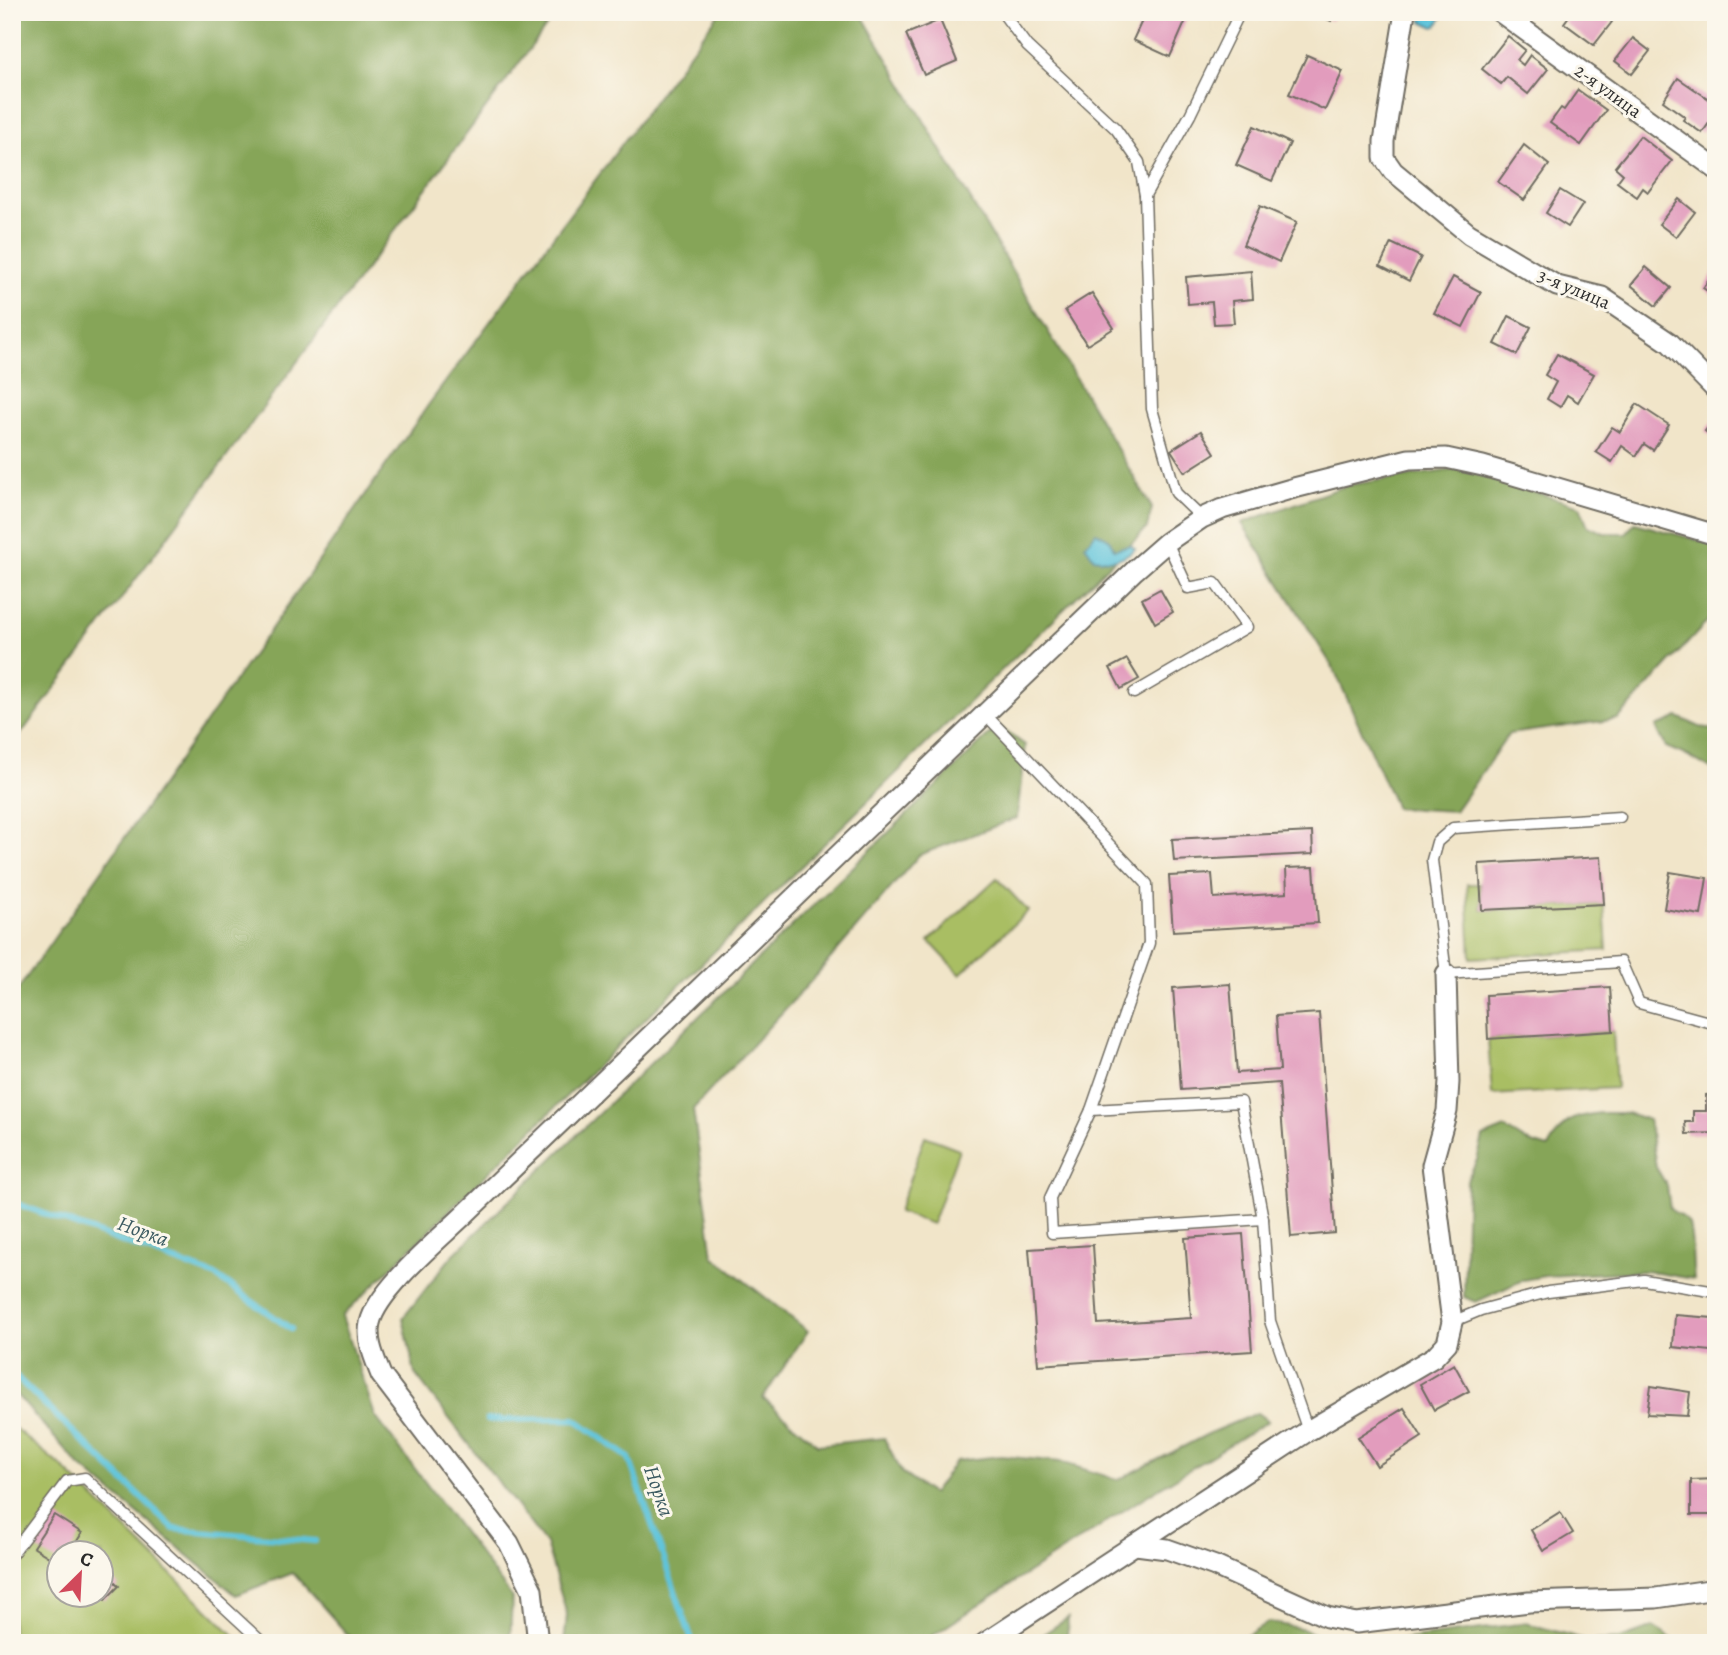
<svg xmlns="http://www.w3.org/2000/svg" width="1728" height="1655" viewBox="0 0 1728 1655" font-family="Alegreya,serif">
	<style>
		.green { fill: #a9be63; stroke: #6a7447; stroke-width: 2; fill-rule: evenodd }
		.forest { fill: #86a559; stroke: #586842; stroke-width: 2 }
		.water { fill: #5ec4db; stroke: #447883; stroke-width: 2 }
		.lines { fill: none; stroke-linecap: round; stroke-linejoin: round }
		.stream { stroke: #5ec4db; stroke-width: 6 }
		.building { fill: #e29cbd }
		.lane-casing { stroke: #706c62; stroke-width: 13 }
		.street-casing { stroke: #706c62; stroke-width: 23 }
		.lane { stroke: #fff; stroke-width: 10 }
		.street { stroke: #fff; stroke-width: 19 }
		.labels { text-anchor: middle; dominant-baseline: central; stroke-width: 6; stroke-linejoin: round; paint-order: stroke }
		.street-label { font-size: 19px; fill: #2b2b2b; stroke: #fbf7ec }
		.water-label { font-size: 21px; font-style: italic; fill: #3a5960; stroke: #fbf7ec }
	</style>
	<rect width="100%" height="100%" fill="#fbf7ec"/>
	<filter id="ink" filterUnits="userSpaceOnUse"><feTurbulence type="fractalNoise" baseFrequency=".0143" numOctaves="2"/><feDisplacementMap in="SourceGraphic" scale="14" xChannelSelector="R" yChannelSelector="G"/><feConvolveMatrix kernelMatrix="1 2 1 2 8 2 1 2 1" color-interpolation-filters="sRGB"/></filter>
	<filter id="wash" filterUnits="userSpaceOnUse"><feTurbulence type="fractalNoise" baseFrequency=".00686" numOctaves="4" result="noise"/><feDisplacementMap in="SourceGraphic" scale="28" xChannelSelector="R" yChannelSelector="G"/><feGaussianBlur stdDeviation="1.57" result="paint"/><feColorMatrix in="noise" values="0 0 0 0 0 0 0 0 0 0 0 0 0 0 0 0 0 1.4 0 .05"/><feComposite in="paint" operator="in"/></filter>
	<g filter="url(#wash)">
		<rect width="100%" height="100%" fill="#f1e5c9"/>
		<!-- green -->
		<g class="green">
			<polygon points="997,878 1028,911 960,974 929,941"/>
			<polygon points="1467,884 1480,884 1482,910 1604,904 1607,950 1471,958"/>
			<polygon points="1613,1031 1616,1088 1492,1095 1488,1039"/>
			<polygon points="925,1136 959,1149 932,1224 898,1212"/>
			<path d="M 12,1426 L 61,1466 L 242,1643 L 12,1643 ZM 60,1554 L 102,1554 L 102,1596 L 60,1596 Z"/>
		</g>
		<!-- forest -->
		<g class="forest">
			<polygon points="12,12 557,12 12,746"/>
			<polygon points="720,12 860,12 1152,508 1147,528 342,1316 375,1416 512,1597 510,1643 355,1643 293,1573 236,1595 79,1465 12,1390 12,998 429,404"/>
			<polygon points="1459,469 1580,506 1588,526 1604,533 1626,533 1635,523 1716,545 1716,612 1618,719 1509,734 1455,811 1396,808 1334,669 1242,523 1348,485"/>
			<polygon points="1678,717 1700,727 1716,729 1716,772 1690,757 1666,747 1656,727"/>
			<polygon points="998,726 1025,745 1017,818 919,855 812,980 693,1109 713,1256 808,1331 763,1398 818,1445 884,1438 902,1473 932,1494 956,1461 1001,1456 1061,1462 1118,1480 1212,1432 1257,1413 1268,1421 1140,1500 921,1643 564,1643 567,1615 546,1544 415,1374 403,1318 451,1257"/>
			<path d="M 1603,1113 L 1627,1113 L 1649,1120 L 1656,1167 L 1667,1186 L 1670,1209 C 1675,1213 1684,1217 1688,1223 C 1693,1229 1692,1267 1694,1279 L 1645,1271 L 1545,1276 L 1523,1280 L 1476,1302 L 1464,1297 L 1467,1180 L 1477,1160 L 1483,1137 L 1505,1128 L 1526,1141 L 1548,1148 C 1565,1120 1569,1116 1603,1113 Z"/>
			<polygon points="1068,1618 1067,1643 1030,1643"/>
			<polygon points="1268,1622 1305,1629 1330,1643 1235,1643"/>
			<polygon points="1526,1623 1590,1641 1620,1639 1653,1627 1679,1643 1377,1643"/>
		</g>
		<!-- water -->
		<g class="water">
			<polygon points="1420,12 1445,12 1437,26 1434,27 1422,21"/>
			<path d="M 1096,532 L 1109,539 L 1114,549 L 1131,545 L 1135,549 C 1121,560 1112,562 1094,558 L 1085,545 Z"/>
		</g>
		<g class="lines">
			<!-- stream -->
			<g class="stream">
				<polyline points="12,1202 216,1276 291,1329"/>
				<polyline points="12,1373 174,1529 315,1541"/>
				<polyline points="487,1420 575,1419 629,1458 693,1643"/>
			</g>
		</g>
		<g id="blocks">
			<!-- building -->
			<g class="building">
				<polygon points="1146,12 1175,12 1187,18 1170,57 1133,40"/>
				<polygon points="1312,12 1335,12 1331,21"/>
				<polygon points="1572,12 1600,12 1612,22 1594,45 1564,23"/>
				<polygon points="940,20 957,61 924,75 906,34"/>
				<polygon points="1508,36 1525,50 1517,60 1523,65 1530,55 1548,69 1528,94 1507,77 1501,84 1482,69"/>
				<polygon points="1633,38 1650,51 1632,74 1615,61"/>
				<polygon points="1307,55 1343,71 1325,110 1289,94"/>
				<polygon points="1678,78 1716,104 1716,113 1702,133 1683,120 1685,117 1663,101"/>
				<polygon points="1578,90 1606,110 1581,145 1550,123 1561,108 1564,110"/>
				<polygon points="1254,126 1290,143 1272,181 1236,165"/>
				<polygon points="1640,136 1672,161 1648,192 1643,188 1637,197 1617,182 1623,174 1615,167"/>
				<polygon points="1524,145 1549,165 1524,200 1498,182"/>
				<polygon points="1560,190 1583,204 1568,227 1546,213"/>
				<polygon points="1679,199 1695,212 1676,237 1659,224"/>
				<polygon points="1260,206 1297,222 1279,262 1243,245"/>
				<polygon points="1391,243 1421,257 1409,281 1380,266"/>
				<polygon points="1646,267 1671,288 1656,306 1631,285"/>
				<polygon points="1716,270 1716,297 1703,288"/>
				<polygon points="1251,271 1253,299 1232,301 1234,323 1214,324 1212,302 1188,304 1186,277"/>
				<polygon points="1453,277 1481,292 1463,327 1434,313"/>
				<polygon points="1092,293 1114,328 1087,345 1065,310"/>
				<polygon points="1509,316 1531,327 1517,355 1495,344"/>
				<polygon points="1557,354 1594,374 1578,402 1567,395 1560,407 1547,399 1556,382 1545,375"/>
				<polygon points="1637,404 1669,425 1653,450 1644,444 1636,456 1622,446 1612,462 1596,452 1612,427 1620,432"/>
				<polygon points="1716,417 1716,440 1705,431"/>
				<polygon points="1201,431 1215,453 1185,472 1171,450"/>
				<polygon points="1160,589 1173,612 1155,623 1142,599"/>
				<polygon points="1127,659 1139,679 1121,689 1110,668"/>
				<polygon points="1312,832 1313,854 1174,861 1172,839"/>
				<polygon points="1601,857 1604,904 1482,910 1479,864"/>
				<polygon points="1314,867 1318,923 1173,931 1169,876 1212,874 1214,898 1287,893 1286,868"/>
				<polygon points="1670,872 1707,878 1701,915 1664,909"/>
				<polygon points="1230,984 1237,1073 1280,1070 1276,1016 1319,1013 1335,1233 1291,1237 1279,1083 1181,1090 1173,988"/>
				<polygon points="1610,987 1613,1031 1488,1039 1486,995"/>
				<polygon points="1716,1094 1716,1133 1686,1134 1685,1122 1693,1122 1693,1111 1706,1111 1706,1095"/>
				<polygon points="1243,1234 1252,1351 1038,1365 1029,1249 1093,1245 1098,1324 1191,1318 1185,1238"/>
				<polygon points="1675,1315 1713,1318 1711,1351 1673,1347"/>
				<polygon points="1454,1364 1469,1391 1434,1410 1420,1384"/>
				<polygon points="1651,1386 1690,1392 1687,1416 1647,1414"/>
				<polygon points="1404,1408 1422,1437 1377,1466 1358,1437"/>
				<polygon points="1716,1479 1716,1515 1691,1515 1691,1480"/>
				<polygon points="1560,1512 1573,1533 1543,1551 1531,1530"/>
				<polygon points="54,1515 82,1533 69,1554 60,1554 60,1564 33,1547"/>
				<polygon points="104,1571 119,1586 105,1600 100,1596 102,1596 102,1573"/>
			</g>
		</g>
	</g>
	<g filter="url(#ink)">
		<use href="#blocks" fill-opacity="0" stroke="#706c62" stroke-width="2"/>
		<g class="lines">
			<defs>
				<g id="lane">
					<polyline points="1002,12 1027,46 1116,129 1139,162 1145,195 1152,409 1176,493 1202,518"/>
					<polyline points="1145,195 1190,115 1240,12"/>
					<polyline points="1134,693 1247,627 1215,583 1188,588 1167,542"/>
					<polyline points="986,715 1147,884 1149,943 1091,1110 1241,1102 1263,1219 1270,1321 1308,1431"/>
					<polyline points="1620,817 1453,828 1437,842 1432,860 1446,974 1621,962 1639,1003 1716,1024"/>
					<polyline points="1091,1110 1050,1198 1052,1233 1263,1219"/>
					<polyline points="1452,1322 1481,1310 1548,1292 1644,1280 1716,1292"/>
					<polyline points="12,1554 67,1481 85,1478 263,1643"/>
				</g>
				<g id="street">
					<polyline points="1405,12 1384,141 1384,158 1393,171 1469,234 1557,286 1602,297 1670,343 1716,390"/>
					<polyline points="1500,12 1716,169"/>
					<polyline points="1136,1545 1167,1549 1215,1566 1327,1617 1356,1623 1529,1602 1656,1598 1716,1589"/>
					<path d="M 538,1643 L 532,1590 L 509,1543 L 381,1375 C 375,1359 366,1341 370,1323 C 377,1291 438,1240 463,1216 L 1135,570 L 1167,542 L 1202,518 L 1222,509 L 1294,488 L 1409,459 L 1446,458 L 1483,466 L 1716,535"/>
					<polyline points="985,1643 1308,1431 1434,1357 1447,1343 1452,1322 1432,1165 1447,1111 1449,1082 1446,974"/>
				</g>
			</defs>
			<!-- lane casing -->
			<use href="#lane" class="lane-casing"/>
			<!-- street casing -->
			<use href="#street" class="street-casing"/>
			<!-- lane -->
			<use href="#lane" class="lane"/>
			<!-- street -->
			<use href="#street" class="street"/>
		</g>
	</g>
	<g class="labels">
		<!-- street labels -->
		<g class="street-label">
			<text transform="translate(1608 91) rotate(36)">2-я улица</text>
			<text transform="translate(1574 289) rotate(23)">3-я улица</text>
		</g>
		<!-- water labels -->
		<g class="water-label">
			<text transform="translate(143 1231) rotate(20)">Норка</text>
			<text transform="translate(659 1491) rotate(71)">Норка</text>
		</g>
	</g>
	<!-- margin -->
	<rect width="1728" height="1655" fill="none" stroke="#fbf7ec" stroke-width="42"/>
	<!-- north arrow -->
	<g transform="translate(80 1574) rotate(24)"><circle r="33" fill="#fbf7ec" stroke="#a8a59f" stroke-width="2"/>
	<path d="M0-5L12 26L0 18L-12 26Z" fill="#d1495b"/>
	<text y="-10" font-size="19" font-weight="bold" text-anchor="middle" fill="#2b2b2b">С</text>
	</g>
</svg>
